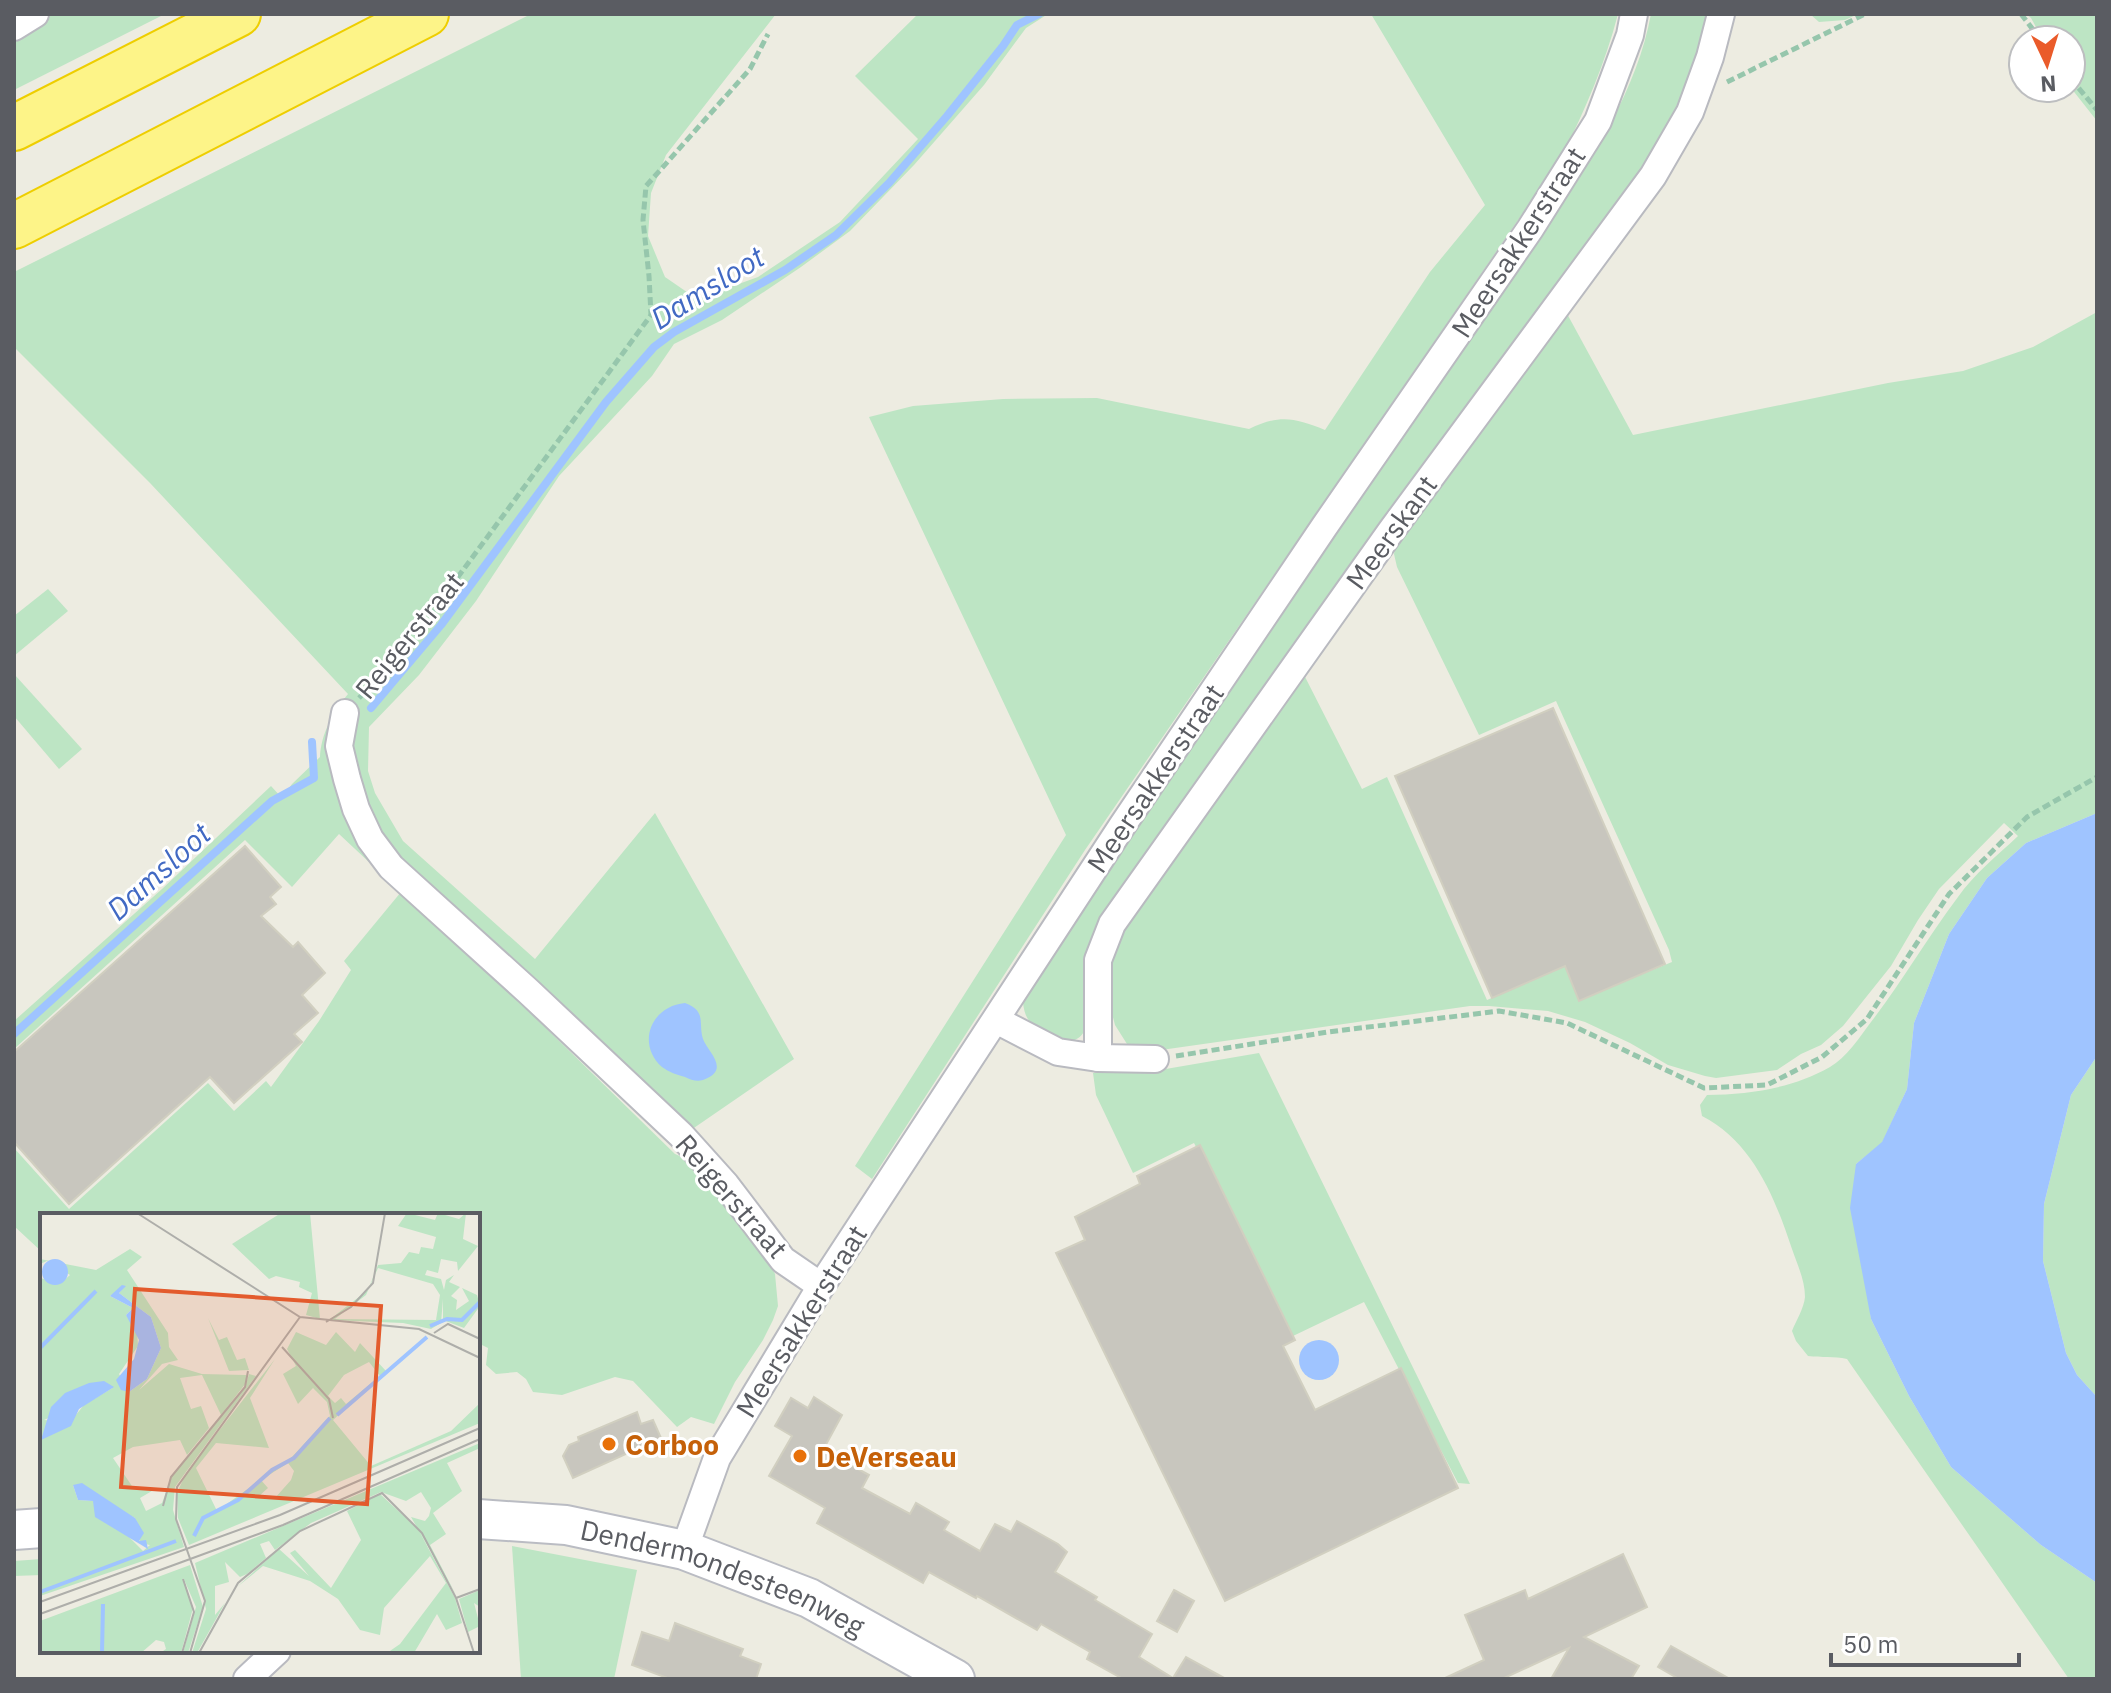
<svg xmlns="http://www.w3.org/2000/svg" width="2111" height="1693" viewBox="0 0 2111 1693" font-family="'IBM Plex Sans',sans-serif">
	<style>
		.green { fill: #bde5c4 }
		.water { fill: #9fc4ff }
		.lines { fill: none; stroke-linecap: round; stroke-linejoin: round }
		.stream { stroke: #9fc4ff; stroke-width: 8 }
		.building { fill: #c8c6be; stroke: #d1cfc0; stroke-width: 2 }
		.minor-casing { stroke: #b9bac0; stroke-width: 30 }
		.secondary-casing { stroke: #babcc3; stroke-width: 42 }
		.motorway-casing { stroke: #eece00; stroke-width: 48 }
		.path { stroke: #96c6ac; stroke-width: 5; stroke-dasharray: 8 4; stroke-linecap: butt }
		.minor { stroke: #fff; stroke-width: 26 }
		.secondary { stroke: #fff; stroke-width: 38 }
		.motorway { stroke: #fdf488; stroke-width: 44 }
		.food-dot { fill: #e8710a; stroke: #fff; stroke-width: 3 }
		.labels { text-anchor: middle; dominant-baseline: central; stroke-width: 6; stroke-linejoin: round; paint-order: stroke }
		.street-label { font-size: 28px; fill: #5a5c62; stroke: #fff }
		.food-label { font-size: 28px; font-weight: bold; fill: #c56008; stroke: #fff; text-anchor: start }
		.water-label { font-size: 30px; font-style: italic; fill: #4169c3; stroke: #fff }
		.inset-river { fill: none; stroke: #9fc4ff; stroke-width: 4 }
		.inset-road { fill: none; stroke: #aeaeaa; stroke-width: 2 }
		.view { fill: #e35b2d; fill-opacity: 0.15; stroke: #e35b2d; stroke-width: 4 }
		.inset-edge { fill: none; stroke: #5a5c62; stroke-width: 4 }
	</style>
	<rect width="100%" height="100%" fill="#edece1"/>
	<!-- green -->
	<g class="green">
		<polygon points="53,14 165,14 14,90 14,39"/>
		<path d="M 531,14 L 776,14 L 666,155 L 651,193 L 648,236 L 665,277 L 697,299 L 758,277 L 840,222 L 918,139 L 855,76 L 918,14 L 1048,14 L 1026,28 L 984,85 L 914,165 L 850,231 L 801,267 L 722,320 L 674,344 L 652,376 L 559,476 L 476,601 L 419,675 L 369,727 L 368,771 L 375,793 L 403,841 L 535,959 L 655,813 L 794,1059 L 688,1132 L 523,974 L 509,992 L 675,1154 L 687,1159 L 756,1237 L 775,1274 L 778,1306 L 773,1320 L 763,1340 L 735,1382 L 714,1424 L 691,1417 L 677,1427 L 633,1381 L 615,1377 L 562,1395 L 533,1392 L 526,1379 L 517,1372 L 496,1374 L 486,1365 L 488,1348 L 478,1343 L 478,1215 L 42,1215 L 42,1252 L 14,1226 L 14,1148 L 69,1209 L 208,1083 L 234,1111 L 266,1081 L 271,1087 L 319,1021 L 351,970 L 344,961 L 401,892 L 339,834 L 292,887 L 245,840 L 14,1049 L 14,1021 L 162,889 L 271,786 L 282,798 L 292,784 L 320,757 C 321,734 333,712 348,694 L 150,483 L 14,347 L 14,272 Z"/>
		<path d="M 1371,14 L 1618,14 C 1605,64 1585,110 1562,156 L 1085,850 L 872,1179 L 855,1166 L 1066,835 L 869,417 L 913,406 L 1003,399 L 1097,398 L 1249,429 C 1280,414 1295,418 1325,430 L 1430,272 L 1485,205 Z"/>
		<path d="M 1651,14 L 1713,14 L 1677,123 L 1113,910 L 1087,1027 C 1082,1036 1078,1040 1068,1042 C 1045,1031 1025,1030 1023,1002 L 1202,730 L 1553,219 C 1593,155 1637,90 1651,14 Z"/>
		<polygon points="1810,14 1858,14 1845,20 1819,22"/>
		<polygon points="2026,14 2097,14 2097,121 2071,88 2071,40 2043,40 2031,18"/>
		<path d="M 1565,310 L 1633,435 L 1888,383 L 1963,371 L 2033,347 L 2097,312 L 2097,813 L 2026,843 L 1987,878 L 1949,934 L 1914,1023 L 1907,1089 L 1882,1143 L 1856,1164 L 1871,1319 L 1909,1396 L 1951,1467 L 2041,1545 L 2097,1583 L 2097,1679 L 2069,1679 L 1847,1359 C 1834,1356 1822,1358 1808,1356 L 1796,1341 L 1792,1331 C 1796,1321 1804,1308 1805,1297 C 1805,1280 1797,1264 1792,1249 C 1775,1198 1753,1142 1702,1116 L 1700,1105 L 1707,1095 C 1750,1094 1791,1089 1830,1067 C 1846,1058 1860,1037 1871,1022 C 1902,982 1927,938 1958,897 C 1974,874 1998,855 2018,836 L 2004,823 L 1939,889 L 1918,920 L 1891,966 L 1843,1026 L 1821,1045 L 1801,1054 L 1777,1070 L 1716,1078 L 1705,1076 L 1668,1065 L 1630,1043 L 1585,1022 L 1548,1011 L 1489,1006 L 1470,1006 L 1154,1051 L 1135,1049 L 1127,1044 L 1115,1025 L 1106,990 L 1112,941 L 1301,669 L 1362,789 L 1387,777 L 1487,1000 L 1565,966 L 1579,1000 L 1672,962 L 1669,950 L 1556,701 L 1479,735 L 1397,567 L 1394,554 L 1397,537 Z"/>
		<polygon points="48,589 68,611 14,656 14,616"/>
		<polygon points="14,674 82,749 59,769 14,716"/>
		<polygon points="1259,1053 1470,1484 1458,1483 1364,1302 1293,1336 1194,1143 1133,1173 1096,1095 1093,1073 1154,1071"/>
		<polygon points="2097,1056 2097,1397 2077,1375 2066,1353 2043,1261 2044,1204 2071,1095"/>
		<polygon points="512,1546 637,1570 614,1679 521,1679"/>
		<polygon points="42,1559 42,1575 14,1576 14,1561"/>
	</g>
	<!-- water -->
	<g class="water">
		<polygon points="2097,813 2097,1056 2071,1095 2044,1204 2043,1261 2066,1353 2077,1375 2097,1397 2097,1583 2041,1545 1951,1467 1909,1396 1871,1319 1850,1208 1856,1164 1882,1142 1907,1089 1914,1023 1949,934 1987,878 2026,843"/>
		<path d="M 685,1003 C 707,1011 698,1023 703,1039 C 707,1051 732,1070 703,1080 C 697,1082 691,1080 685,1077 C 677,1075 669,1072 662,1067 C 636,1044 651,1006 685,1003 Z"/>
		<circle cx="1319" cy="1360" r="20"/>
	</g>
	<g class="lines">
		<!-- stream -->
		<g class="stream">
			<polyline points="371,708 441,625 606,402 654,347 674,332 785,270 836,235 889,183 947,116 1003,46 1017,25 1039,14"/>
			<polyline points="14,1034 272,801 314,778 312,742"/>
		</g>
	</g>
	<!-- building -->
	<g class="building">
		<polygon points="1553,708 1665,964 1579,1001 1565,966 1492,998 1395,776"/>
		<polygon points="245,846 281,887 270,897 276,904 261,916 293,947 298,942 325,973 302,995 318,1013 294,1034 302,1042 234,1103 210,1077 69,1204 14,1142 14,1052"/>
		<polygon points="1200,1145 1295,1340 1283,1346 1315,1410 1401,1368 1458,1488 1225,1601 1056,1253 1085,1240 1075,1217 1140,1184 1137,1176"/>
		<polygon points="814,1397 842,1415 823,1450 869,1475 862,1488 910,1514 916,1503 949,1522 944,1530 980,1551 995,1524 1011,1532 1017,1521 1058,1544 1067,1552 1055,1572 1097,1597 1095,1600 1152,1634 1139,1657 1173,1678 1186,1657 1226,1679 1123,1679 1087,1659 1090,1652 1041,1624 1037,1630 977,1596 976,1598 929,1572 923,1583 817,1523 825,1508 769,1476 792,1436 775,1426 791,1398 808,1408"/>
		<polygon points="637,1412 641,1424 653,1420 661,1438 573,1478 563,1456 569,1445 579,1441 578,1437"/>
		<polygon points="1623,1554 1647,1607 1584,1637 1639,1666 1631,1679 1551,1679 1569,1648 1502,1679 1443,1679 1484,1660 1465,1615 1525,1590 1528,1599"/>
		<polygon points="1174,1590 1194,1601 1177,1632 1157,1621"/>
		<polygon points="675,1623 743,1649 740,1656 761,1664 756,1679 670,1679 632,1665 642,1632 669,1641"/>
		<polygon points="1671,1646 1730,1679 1679,1679 1658,1667"/>
	</g>
	<g class="lines">
		<defs>
			<g id="minor">
				<polyline points="14,27 35,14"/>
				<polyline points="345,713 339,746 347,779 356,809 370,839 391,867 528,991 681,1135 726,1185 783,1260 821,1286"/>
				<polyline points="996,1020 1058,1052 1098,1058 1155,1059"/>
				<polyline points="1098,1058 1098,960 1112,924 1391,531 1653,176 1690,112 1710,57 1721,14"/>
				<polyline points="684,1550 717,1458 821,1286 1122,826 1324,527 1530,229 1598,121 1630,35 1634,14"/>
				<polyline points="247,1679 277,1651"/>
			</g>
			<g id="secondary">
				<path id="s1" d="M 478,1519 L 566,1525 L 684,1550 L 809,1598 L 955,1679"/>
				<polyline points="14,1530 42,1528"/>
			</g>
			<g id="motorway">
				<polyline points="14,128 238,14"/>
				<polyline points="14,226 426,14"/>
			</g>
		</defs>
		<!-- minor casing -->
		<use href="#minor" class="minor-casing"/>
		<!-- secondary casing -->
		<use href="#secondary" class="secondary-casing"/>
		<!-- motorway casing -->
		<use href="#motorway" class="motorway-casing"/>
		<!-- path -->
		<g class="path">
			<polyline points="2021,14 2041,40"/>
			<polyline points="2071,79 2097,110"/>
			<polyline points="1727,82 1865,14"/>
			<polyline points="359,698 396,661 651,315 649,276 643,220 646,186 750,69 768,34"/>
			<polyline points="1176,1056 1328,1032 1499,1011 1567,1023 1704,1088 1767,1085 1822,1057 1867,1019 1949,894 2027,817 2097,777"/>
		</g>
		<!-- minor -->
		<use href="#minor" class="minor"/>
		<!-- secondary -->
		<use href="#secondary" class="secondary"/>
		<!-- motorway -->
		<use href="#motorway" class="motorway"/>
	</g>
	<!-- markers -->
	<g class="food-dot">
		<circle cx="609" cy="1444" r="8"/>
		<circle cx="800" cy="1456" r="8"/>
	</g>
	<g class="labels">
		<!-- street labels -->
		<g class="street-label">
			<text transform="translate(1518 242) rotate(-57)">Meersakkerstraat</text>
			<text transform="translate(1391 532) rotate(-54)">Meerskant</text>
			<text transform="translate(409 635) rotate(-51)">Reigerstraat</text>
			<text transform="translate(1155 778) rotate(-56)">Meersakkerstraat</text>
			<text transform="translate(732 1196) rotate(49)">Reigerstraat</text>
			<text transform="translate(801 1321) rotate(-58)">Meersakkerstraat</text>
			<text stroke="none"><textPath href="#s1" startOffset="254">Dendermondesteenweg</textPath></text>
		</g>
		<!-- food labels -->
		<g class="food-label">
			<text x="625" y="1444">Corboo</text>
			<text x="816" y="1456">DeVerseau</text>
		</g>
		<!-- water labels -->
		<g class="water-label">
			<text transform="translate(707 287) rotate(-32)">Damsloot</text>
			<text transform="translate(158 871) rotate(-42)">Damsloot</text>
		</g>
	</g>
	<!-- overview -->
	<g transform="translate(40 1213)">
		<rect width="440" height="440" fill="#edece1"/>
		<path d="M 241,0 L 270,0 L 280,106 L 266,102 L 272,80 L 259,74 L 260,69 L 236,63 L 229,66 L 192,31 ZM 367,0 L 395,7 L 398,0 L 419,6 L 426,0 L 423,26 L 438,33 L 418,58 L 417,49 L 401,46 L 398,60 L 387,57 L 385,62 L 401,66 L 404,77 L 406,67 L 414,62 L 409,69 L 420,74 L 411,83 L 417,87 L 416,97 L 429,88 L 422,75 L 437,82 L 440,93 L 424,115 L 403,107 L 403,86 L 401,110 L 391,116 L 363,110 L 289,107 L 328,77 L 338,52 L 361,50 L 369,39 L 379,41 L 381,34 L 393,36 L 396,24 L 358,13 ZM 338,55 L 393,71 L 400,82 L 396,107 L 295,106 L 326,82 ZM 90,36 L 102,44 L 87,57 L 128,120 L 129,134 L 138,147 L 122,151 L 99,177 L 129,151 L 162,161 L 206,162 L 206,170 L 181,202 L 162,162 L 140,165 L 151,196 L 161,193 L 169,215 L 147,242 L 140,227 L 93,234 L 73,245 L 94,276 L 117,275 L 100,285 L 106,298 L 122,290 L 132,263 L 205,175 L 209,161 L 216,163 L 135,274 L 133,297 L 144,334 L 0,383 L 0,65 L 21,70 L 30,62 L 7,48 L 0,51 L 0,46 L 56,57 ZM 85,73 L 79,80 L 111,104 L 121,135 L 107,166 L 89,179 L 79,161 L 98,133 L 97,116 L 86,102 L 93,95 L 70,83 ZM 74,174 L 44,192 L 30,209 L 4,207 ZM 33,272 L 95,305 L 100,330 L 110,332 L 103,338 L 53,288 L 38,287 ZM 168,105 L 179,127 L 187,124 L 197,147 L 205,145 L 209,157 L 189,158 ZM 256,119 L 286,132 L 296,119 L 315,139 L 320,130 L 346,158 L 362,145 L 293,207 L 331,253 L 411,218 L 440,190 L 440,210 L 149,332 L 138,305 L 137,280 L 146,260 L 235,146 L 210,185 L 229,235 L 176,230 L 156,255 L 177,298 L 251,245 L 290,203 L 287,189 L 273,175 L 258,191 L 243,161 L 256,153 L 247,136 ZM 329,149 L 340,163 L 306,191 L 301,185 L 295,190 L 288,183 L 304,162 ZM 248,250 L 254,258 L 251,267 L 235,285 L 218,284 L 228,275 L 221,267 ZM 440,230 L 440,235 L 407,250 L 422,278 L 393,300 L 406,321 L 390,332 L 416,382 L 371,304 L 385,308 L 389,303 L 391,295 L 381,279 L 366,288 L 341,279 L 271,310 L 235,337 L 229,328 L 220,331 L 226,345 L 207,361 L 200,364 L 185,349 L 189,369 L 175,373 L 175,402 L 185,390 L 157,440 L 152,440 L 166,396 L 155,350 ZM 340,281 L 378,316 L 415,385 L 422,410 L 406,417 L 397,401 L 374,440 L 347,440 L 360,431 L 406,370 L 390,343 L 344,395 L 340,422 L 320,417 L 298,386 L 270,368 L 223,353 L 197,374 L 239,336 L 269,363 L 250,340 L 255,337 L 291,375 L 321,327 L 307,298 ZM 150,352 L 163,394 L 148,440 L 143,440 L 156,394 L 143,364 L 153,395 L 141,440 L 120,440 L 126,436 L 124,429 L 116,427 L 101,440 L 0,440 L 0,408 ZM 440,377 L 440,394 L 434,390 L 440,413 L 428,419 L 419,386 Z" fill="#bde5c4" fill-rule="evenodd"/>
		<path d="M2 59a13 13 0 1 1 26 0a13 13 0 1 1-26 0ZM 82,72 L 86,73 L 79,80 L 111,104 L 121,135 L 107,166 L 89,179 L 81,177 L 76,167 L 94,146 L 99,127 L 86,102 L 93,95 L 70,83 ZM 49,170 L 64,168 L 74,174 L 39,196 L 31,213 L 1,227 L 11,194 L 25,180 ZM 42,270 L 95,305 L 104,320 L 99,328 L 106,327 L 108,336 L 55,304 L 53,288 L 38,287 L 33,272 Z" fill="#9fc4ff"/>
		<path class="inset-river" d="M 390,113 L 407,106 L 422,107 L 440,89M 0,135 L 56,78M 297,202 L 387,124M 154,323 L 163,305 L 198,287 L 232,257 L 254,245 L 290,205M 0,379 L 136,328M 62,440 L 63,391"/>
		<path class="inset-road" d="M 97,0 L 260,104 L 379,116 L 440,145M 286,109 L 311,94 L 333,70 L 345,0M 394,120 L 408,111 L 440,126M 242,134 L 289,186 L 293,205M 123,293 L 131,264 L 205,174 L 208,158M 416,385 L 440,376M 0,389 L 240,302 L 440,215M 0,401 L 243,312 L 440,226M 142,440 L 154,399 L 143,366M 150,440 L 165,388 L 136,306 L 137,274 L 260,104M 159,440 L 198,370 L 260,318 L 342,280 L 382,320 L 416,385 L 434,440"/>
		<path class="view" d="M 95,76 L 341,93 L 327,291 L 81,274 Z"/>
		<rect width="440" height="440" class="inset-edge"/>
	</g>
	<!-- border -->
	<rect width="2111" height="1693" fill="none" stroke="#5a5c62" stroke-width="32"/>
	<!-- north arrow -->
	<g transform="translate(2047 64) rotate(176)"><circle r="38" fill="#ffffff" stroke="#bdbec0" stroke-width="2"/>
	<path d="M0-6L14 30L0 20L-14 30Z" fill="#ea5b2a"/>
	<text y="-12" font-size="22" font-weight="bold" text-anchor="middle" fill="#5a5c62">N</text>
	</g>
	<!-- scale -->
	<path d="M1831 1653v12h188v-12" fill="none" stroke="#5a5c62" stroke-width="4"/>
	<text x="1843" y="1653" font-size="24" fill="#5a5c62" stroke="#ffffff" stroke-width="6" paint-order="stroke">50 m</text>
</svg>
